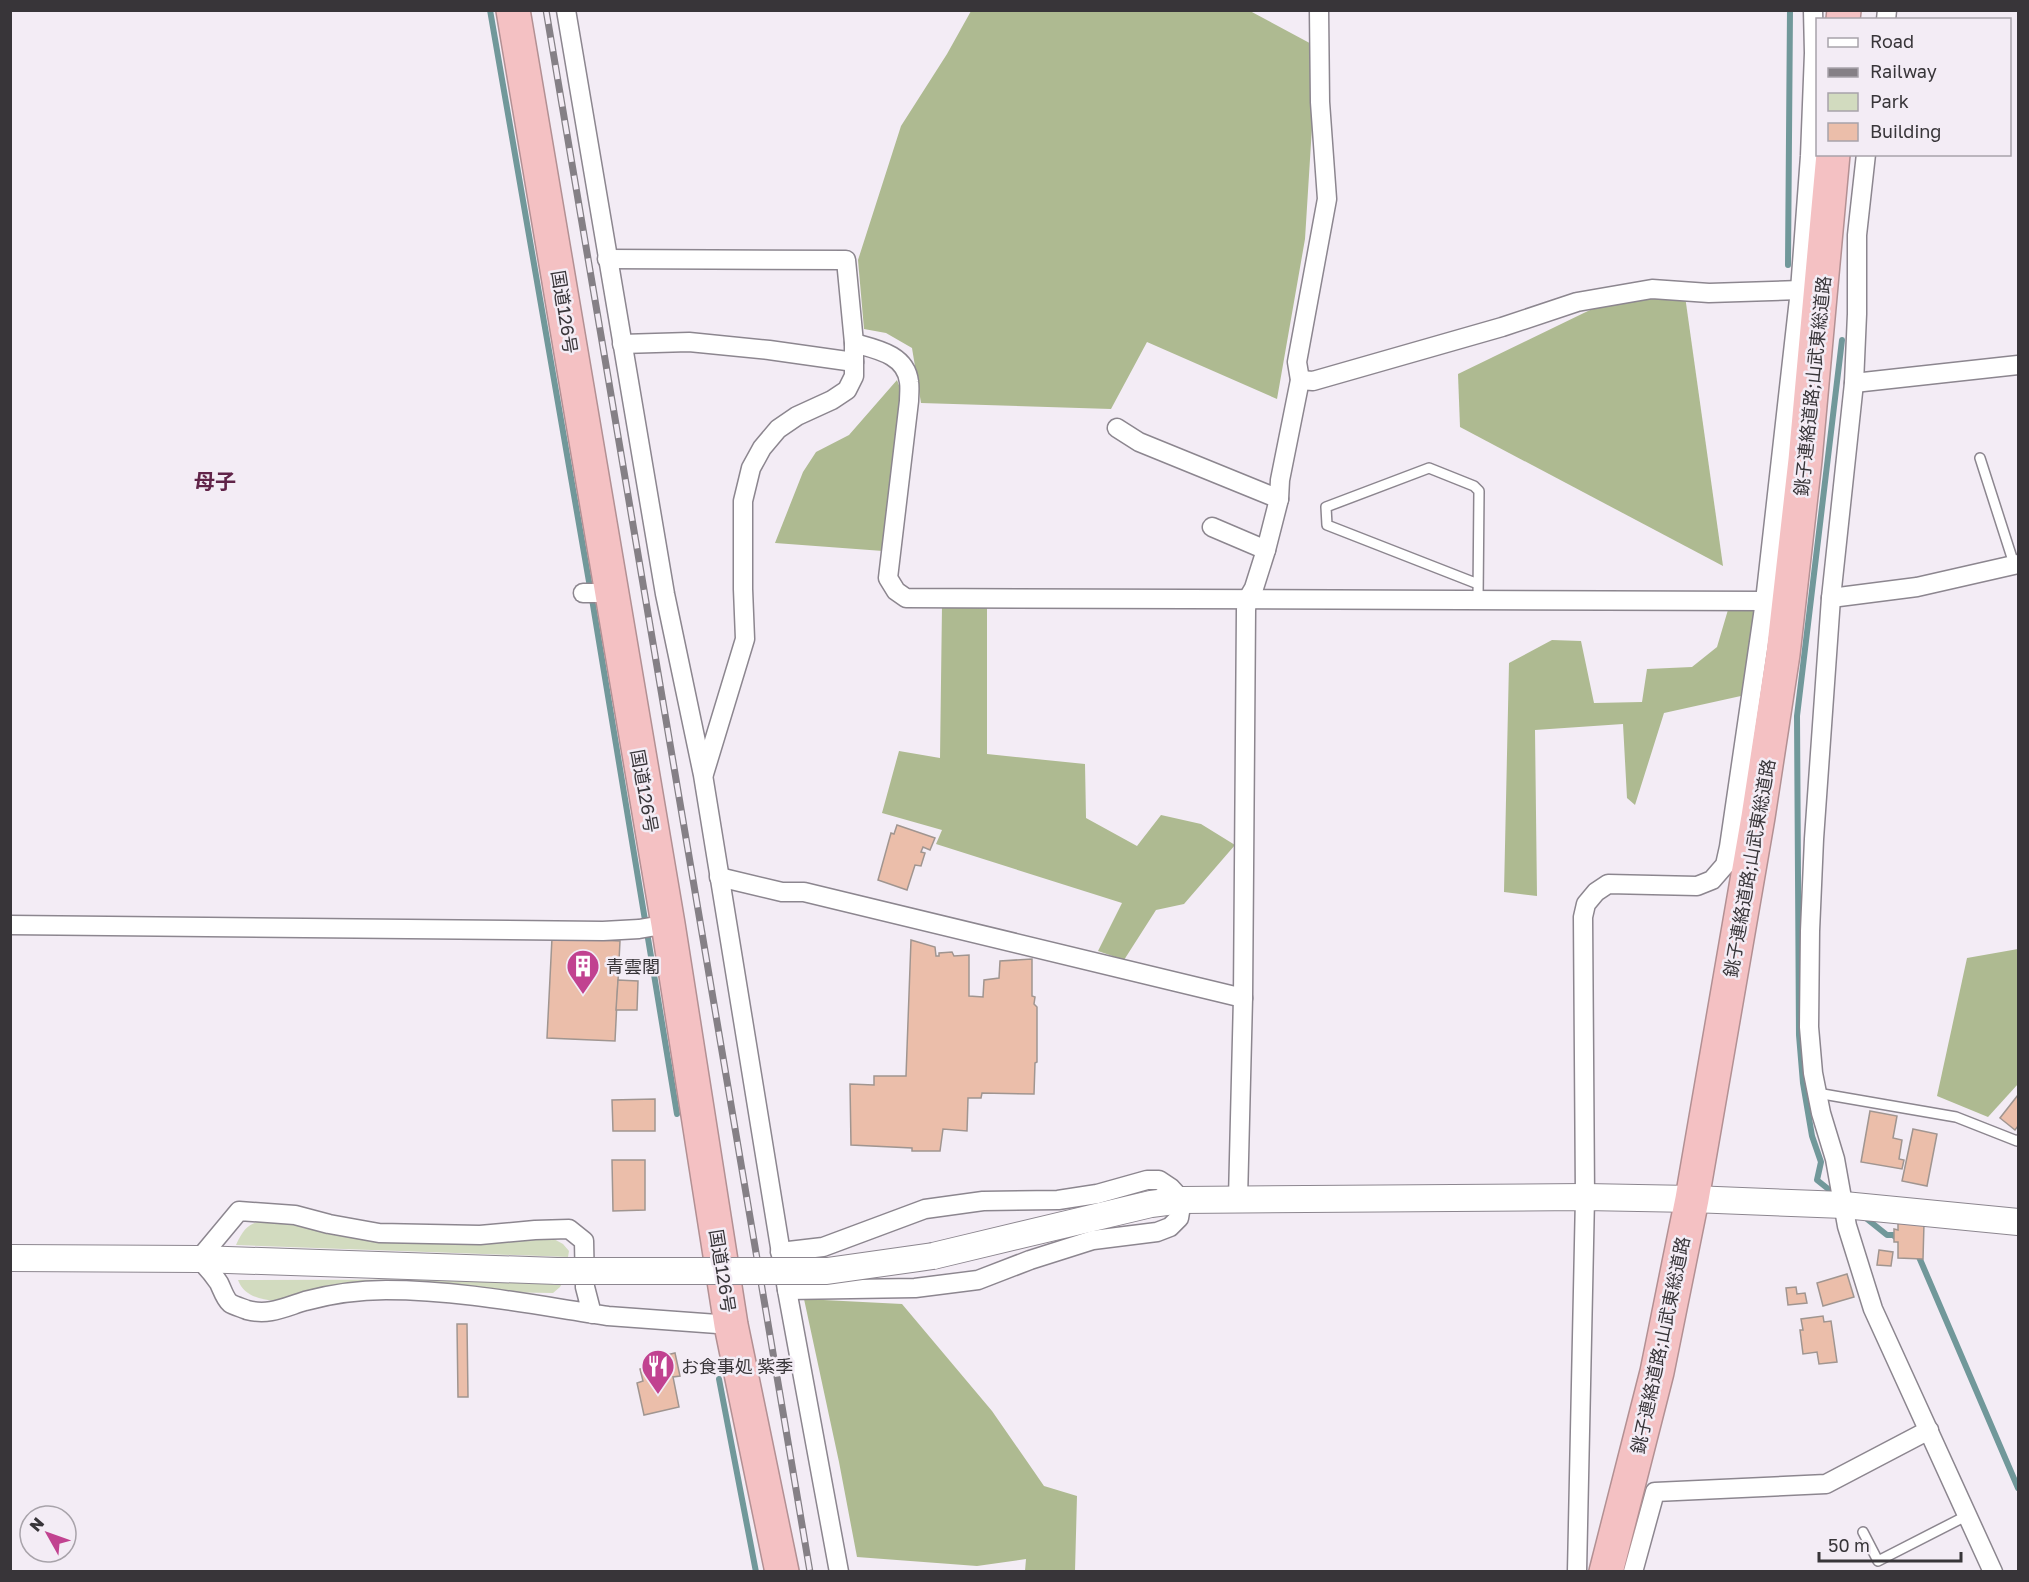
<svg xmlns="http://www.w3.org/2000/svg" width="2029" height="1582" viewBox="0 0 2029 1582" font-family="'Golos Text','Noto Sans JP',sans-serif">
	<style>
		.green { fill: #d2dbbf }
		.forest { fill: #aeba91 }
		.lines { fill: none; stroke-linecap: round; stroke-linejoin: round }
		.stream { stroke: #71989a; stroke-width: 6 }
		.building { fill: #ebbeaa; stroke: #a09590; stroke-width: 1.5 }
		.lane-casing { stroke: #8c868f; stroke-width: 12 }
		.street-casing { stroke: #8c868f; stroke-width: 21 }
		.secondary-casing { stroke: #8c868f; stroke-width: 28 }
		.highway-casing { stroke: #b29093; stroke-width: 36 }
		.lane { stroke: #fff; stroke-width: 9 }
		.street { stroke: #fff; stroke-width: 18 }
		.secondary { stroke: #fff; stroke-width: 26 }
		.highway { stroke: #f4c1c3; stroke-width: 33 }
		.rail-casing { stroke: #858086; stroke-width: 7 }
		.rail { stroke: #f3ecf5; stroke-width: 4.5; stroke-dasharray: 14; stroke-linecap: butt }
		.secondary-bridge-casing { stroke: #8c868f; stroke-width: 28; stroke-linecap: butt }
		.secondary-bridge { stroke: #fff; stroke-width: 26 }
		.labels { text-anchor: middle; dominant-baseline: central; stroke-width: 5; stroke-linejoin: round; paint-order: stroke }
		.street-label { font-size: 18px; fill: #383539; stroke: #f3ecf5 }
		.poi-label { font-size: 18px; fill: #383539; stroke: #f3ecf5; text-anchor: start }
		.quarter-label { font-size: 21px; font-weight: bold; fill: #602348; stroke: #f3ecf5 }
	</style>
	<rect width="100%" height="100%" fill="#f3ecf5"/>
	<!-- green -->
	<g class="green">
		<path d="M 276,1219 L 315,1230 L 375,1238 L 552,1238 L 563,1244 L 569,1251 L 568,1257 L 236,1245 C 246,1223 252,1222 276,1219 Z"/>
		<path d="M 565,1279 L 560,1287 L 553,1293 L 496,1292 L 275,1301 C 259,1299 244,1296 238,1280 Z"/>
	</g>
	<!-- forest -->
	<g class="forest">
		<polygon points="971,11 1250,11 1317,47 1305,239 1277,399 1147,342 1111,409 921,403 912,348 886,333 864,329 858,260 901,126 947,54"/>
		<polygon points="1654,279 1685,296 1723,566 1460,427 1458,374"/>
		<polygon points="897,380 903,396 883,551 775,543 803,472 816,452 849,435"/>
		<polygon points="1730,603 1781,608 1768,690 1664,713 1635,805 1627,798 1623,724 1535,730 1537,896 1504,892 1509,663 1552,640 1581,641 1594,703 1642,702 1647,669 1692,667 1717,647"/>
		<polygon points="942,606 987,608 987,754 1085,764 1086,818 1137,846 1161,815 1201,824 1235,845 1184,904 1156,910 1124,960 1098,951 1122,903 936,844 942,830 882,813 899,751 940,758"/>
		<polygon points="2018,949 2018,1084 1988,1117 1937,1096 1967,958"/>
		<polygon points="804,1299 902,1304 992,1411 1044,1486 1077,1496 1075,1571 1025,1571 1026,1559 977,1566 857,1557 839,1462"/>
	</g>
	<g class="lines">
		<!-- stream -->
		<g class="stream">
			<polyline points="490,10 592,599 677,1114"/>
			<polyline points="1788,265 1790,10"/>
			<polyline points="1837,1196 1817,1180 1821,1162 1812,1136 1803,1083 1799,1035 1797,716 1842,340"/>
			<polyline points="1862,1215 1887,1235 1893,1235 1900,1241"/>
			<polyline points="1915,1253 1919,1257 2018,1488"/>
			<polyline points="719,1379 756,1572"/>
		</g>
	</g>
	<!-- building -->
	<g class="building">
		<polygon points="897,825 935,838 930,850 923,847 921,852 925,853 921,866 915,865 907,890 878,880 891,833 894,834"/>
		<polygon points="552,938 620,941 615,1041 547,1038"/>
		<polygon points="911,940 935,947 936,956 939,956 939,953 952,952 954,956 969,955 969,996 983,997 984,980 999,978 1000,961 1032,959 1032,996 1035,997 1034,1004 1037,1007 1037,1062 1035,1063 1034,1094 982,1093 981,1098 968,1098 967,1131 943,1129 940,1151 912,1151 912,1148 851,1145 850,1084 874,1085 874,1076 906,1076"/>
		<polygon points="618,980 638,981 637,1010 616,1010"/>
		<polygon points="2018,1095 2018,1126 2015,1130 2000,1118"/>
		<polygon points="655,1099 655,1131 613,1131 612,1100"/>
		<polygon points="1870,1111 1897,1116 1893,1138 1902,1140 1899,1159 1904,1160 1902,1169 1861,1162"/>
		<polygon points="1913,1129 1937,1134 1927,1186 1902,1181"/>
		<polygon points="612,1160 645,1160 645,1210 613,1211"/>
		<polygon points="1898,1222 1924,1223 1923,1259 1898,1258 1898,1242 1894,1242 1894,1229 1898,1230"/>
		<polygon points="1879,1250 1893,1252 1891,1266 1877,1265"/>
		<polygon points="1847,1274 1854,1297 1823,1306 1817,1283"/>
		<polygon points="1796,1287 1797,1294 1805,1293 1807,1303 1788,1305 1786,1288"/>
		<polygon points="1823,1316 1824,1322 1831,1321 1837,1362 1819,1364 1817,1352 1803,1354 1800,1330 1803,1330 1801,1319"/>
		<polygon points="457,1324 467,1324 468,1397 458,1397"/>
		<polygon points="675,1353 680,1376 673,1377 679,1407 644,1415 637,1383 643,1381 640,1369 656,1365 654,1358"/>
	</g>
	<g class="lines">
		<defs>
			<g id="lane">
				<polyline points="1980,458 2014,564"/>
				<polyline points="1478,599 1479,491 1474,486 1429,468 1326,507 1327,525 1478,584"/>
				<polyline points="1817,1093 1956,1117 2017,1141 2018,1140"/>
				<polyline points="1863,1532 1878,1561 1968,1515"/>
			</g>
			<g id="street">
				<polyline points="566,10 665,594 703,775 787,1290 839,1572"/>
				<polyline points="1886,20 1887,10"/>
				<polyline points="1866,154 1857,235 1857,314 1854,383 1831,598 1814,839 1810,931 1809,1027 1813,1073 1821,1113 1835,1159 1847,1226 1873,1309 1993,1572"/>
				<polyline points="607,259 846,260 854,343 854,376 847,390 832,400 797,416 778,429 762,448 751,468 743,501 743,589 745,639 704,774"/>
				<path d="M 854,343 C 875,349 906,354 909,382 C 910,388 909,395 909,401 L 888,578 L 896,591 L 906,598 L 1765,601"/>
				<polyline points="622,344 689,342 769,350 854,362"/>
				<polyline points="1300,380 1313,381 1502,327 1577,302 1652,289 1709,293 1800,290"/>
				<polyline points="1854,383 2018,365"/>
				<polyline points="1117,428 1139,442 1279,499"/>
				<polyline points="1212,527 1266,550"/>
				<polyline points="583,593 611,593"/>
				<polyline points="1831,598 1917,587 2018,564"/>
				<polyline points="719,877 782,892 804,892 1243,998"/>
				<polyline points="10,925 603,931 639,929 668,924"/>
				<polyline points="1238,1199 1243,998 1246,610 1247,600 1254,588 1266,550 1279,499 1280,480 1300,380 1297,362 1327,199 1320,102 1319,10"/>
				<polyline points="780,1252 823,1247 925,1209 983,1201 1058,1200 1097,1194 1147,1180 1159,1180 1171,1188 1182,1200 1179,1218 1170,1227 1157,1232 1093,1240 1030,1260 978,1280 915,1288 787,1290"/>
				<path d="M 592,1314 L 585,1287 L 584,1241 L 569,1229 L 535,1230 L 480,1235 L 379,1233 L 329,1224 L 295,1215 L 239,1211 L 199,1259 C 207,1267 213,1274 219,1283 C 222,1289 225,1299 230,1303 C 234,1306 243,1308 247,1310 C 269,1316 285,1307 305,1301 C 331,1294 359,1290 386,1290 C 461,1290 534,1305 608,1316 L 731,1325"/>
				<polyline points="1577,1572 1585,1197 1583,917 1586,904 1596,892 1608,884 1697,886 1712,880 1725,865 1729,847 1765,601 1800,290 1810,156 1814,53 1813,10"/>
				<polyline points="1633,1572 1655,1492 1826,1484 1929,1430"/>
			</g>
			<g id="secondary">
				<polyline points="933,1256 1151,1204 1182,1200 1585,1197 1692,1199 1844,1205 2018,1222"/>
				<polyline points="10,1258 199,1259 557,1271"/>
			</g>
			<g id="highway">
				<polyline points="513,10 668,924 731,1325 782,1572"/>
				<polyline points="1843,20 1844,10"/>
				<polyline points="1606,1572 1657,1372 1692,1199 1758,817 1783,654 1805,460 1833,154"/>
			</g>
		</defs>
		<!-- lane casing -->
		<use href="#lane" class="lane-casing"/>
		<!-- street casing -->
		<use href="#street" class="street-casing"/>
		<!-- secondary casing -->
		<use href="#secondary" class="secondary-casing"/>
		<!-- highway casing -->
		<use href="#highway" class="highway-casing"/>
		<!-- lane -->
		<use href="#lane" class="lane"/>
		<!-- street -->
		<use href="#street" class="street"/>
		<!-- secondary -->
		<use href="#secondary" class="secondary"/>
		<!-- highway -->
		<use href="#highway" class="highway"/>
		<defs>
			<polyline id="rail" points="546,10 810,1572"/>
		</defs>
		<!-- rail casing -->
		<use href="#rail" class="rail-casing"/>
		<!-- rail -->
		<use href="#rail" class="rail"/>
		<defs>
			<polyline id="secondary-bridge" points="557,1271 827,1271 933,1256"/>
		</defs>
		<!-- secondary-bridge casing -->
		<use href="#secondary-bridge" class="secondary-bridge-casing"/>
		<!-- secondary-bridge -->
		<use href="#secondary-bridge" class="secondary-bridge"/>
	</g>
	<!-- icons -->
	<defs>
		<symbol id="building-pin" viewBox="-11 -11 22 30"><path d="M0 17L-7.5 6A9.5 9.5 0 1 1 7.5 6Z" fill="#c14290" stroke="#f3ecf5"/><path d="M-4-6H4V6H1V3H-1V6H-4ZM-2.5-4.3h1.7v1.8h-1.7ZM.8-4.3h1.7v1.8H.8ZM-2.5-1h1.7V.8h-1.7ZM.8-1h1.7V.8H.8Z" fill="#fff"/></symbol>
		<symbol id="restaurant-pin" viewBox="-11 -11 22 30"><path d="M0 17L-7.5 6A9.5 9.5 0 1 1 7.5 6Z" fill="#c14290" stroke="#f3ecf5"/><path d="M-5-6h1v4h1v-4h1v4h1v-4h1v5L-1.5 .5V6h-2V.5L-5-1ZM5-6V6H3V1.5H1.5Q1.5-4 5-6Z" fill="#fff"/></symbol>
	</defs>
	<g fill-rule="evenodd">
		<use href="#building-pin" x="564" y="947" width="38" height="52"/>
		<use href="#restaurant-pin" x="639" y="1347" width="38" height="52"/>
	</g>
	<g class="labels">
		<!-- street labels -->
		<g class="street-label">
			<text transform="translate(565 312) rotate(81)">国道126号</text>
			<text transform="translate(1812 386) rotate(-84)">銚子連絡道路;山武東総道路</text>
			<text transform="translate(645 791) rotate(80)">国道126号</text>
			<text transform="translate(1749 868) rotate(-80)">銚子連絡道路;山武東総道路</text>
			<text transform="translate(723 1271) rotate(81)">国道126号</text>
			<text transform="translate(1660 1345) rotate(-78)">銚子連絡道路;山武東総道路</text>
		</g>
		<!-- poi labels -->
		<g class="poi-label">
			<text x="606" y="966">青雲閣</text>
			<text x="681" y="1366">お食事処 紫季</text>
		</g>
		<!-- quarter labels -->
		<g class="quarter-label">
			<text x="215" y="481">母子</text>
		</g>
	</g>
	<!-- border -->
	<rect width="2029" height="1582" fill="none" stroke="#383539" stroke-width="24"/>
	<!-- legend -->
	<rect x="1816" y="18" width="195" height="138" fill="#f3ecf5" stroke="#a8a3aa" stroke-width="1.5"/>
	<rect x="1828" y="38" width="30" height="9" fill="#ffffff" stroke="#a8a3aa" stroke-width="1.5"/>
	<text x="1870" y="48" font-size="18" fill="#383539">Road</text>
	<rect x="1828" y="68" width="30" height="9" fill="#858086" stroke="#a8a3aa" stroke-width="1.5"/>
	<text x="1870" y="78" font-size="18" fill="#383539">Railway</text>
	<rect x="1828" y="93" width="30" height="18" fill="#d2dbbf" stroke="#a8a3aa" stroke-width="1.5"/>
	<text x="1870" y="108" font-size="18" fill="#383539">Park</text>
	<rect x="1828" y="123" width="30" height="18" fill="#ebbeaa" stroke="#a8a3aa" stroke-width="1.5"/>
	<text x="1870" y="138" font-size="18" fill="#383539">Building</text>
	<!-- north arrow -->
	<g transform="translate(48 1534) rotate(310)"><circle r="28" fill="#f3ecf5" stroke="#a8a3aa" stroke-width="1.5"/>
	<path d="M0-4.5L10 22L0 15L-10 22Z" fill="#c14290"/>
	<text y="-9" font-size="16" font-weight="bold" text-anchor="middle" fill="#383539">N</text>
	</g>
	<!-- scale -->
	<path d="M1819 1552v9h142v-9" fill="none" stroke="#383539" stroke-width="3"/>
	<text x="1828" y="1552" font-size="18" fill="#383539" stroke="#f3ecf5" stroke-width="4.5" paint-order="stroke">50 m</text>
</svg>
